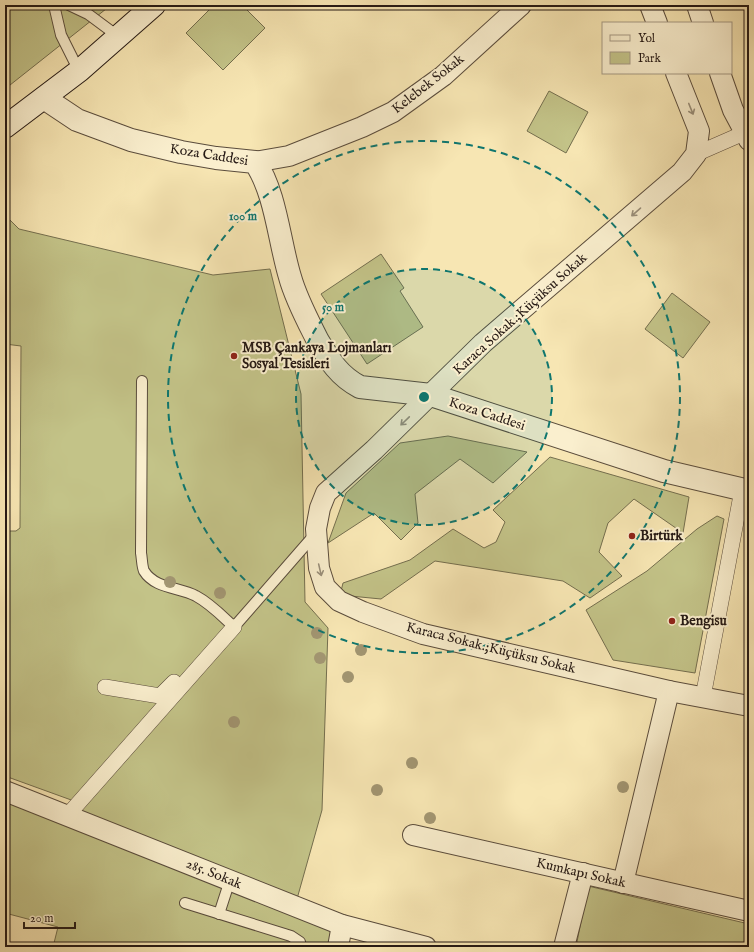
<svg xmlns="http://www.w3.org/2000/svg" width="754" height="952" viewBox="0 0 754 952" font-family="'IM FELL English',serif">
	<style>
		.green { fill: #c3c388; stroke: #746e4e }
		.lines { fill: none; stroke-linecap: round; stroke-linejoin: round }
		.service-casing { stroke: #5a4c3c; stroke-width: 12 }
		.pedestrian-casing { stroke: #5a4c3c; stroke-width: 16 }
		.minor-casing { stroke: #5a4c3c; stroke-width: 22 }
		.tertiary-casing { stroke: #5a4c3c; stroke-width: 24 }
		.secondary-casing { stroke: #251914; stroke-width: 24 }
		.service { stroke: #faefce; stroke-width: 10 }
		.pedestrian { stroke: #faefce; stroke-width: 15 }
		.minor { stroke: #faefce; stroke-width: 20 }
		.tertiary { stroke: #faefce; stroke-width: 22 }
		.secondary { stroke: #faefce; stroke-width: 22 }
		.tree { fill: #a29672 }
		.oneway { stroke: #9a8f7a }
		.ring { fill: none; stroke: #0f766e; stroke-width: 2; stroke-dasharray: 7 5 }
		.poi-dot { fill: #8f2418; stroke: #faefce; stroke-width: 1.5 }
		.labels { text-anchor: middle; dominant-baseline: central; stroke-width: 4; stroke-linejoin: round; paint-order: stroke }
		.street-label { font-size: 14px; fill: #251914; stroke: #faefce }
		.poi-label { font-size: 14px; font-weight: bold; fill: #251914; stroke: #faefce; text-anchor: start }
		.centre { fill: #0f766e; stroke: #faefce; stroke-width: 2 }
		.ring-label { font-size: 12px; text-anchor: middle; font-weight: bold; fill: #0f766e; stroke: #faefce; stroke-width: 4; stroke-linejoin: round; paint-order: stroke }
	</style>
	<rect width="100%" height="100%" fill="#f7e6b3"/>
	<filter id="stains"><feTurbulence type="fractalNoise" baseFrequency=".005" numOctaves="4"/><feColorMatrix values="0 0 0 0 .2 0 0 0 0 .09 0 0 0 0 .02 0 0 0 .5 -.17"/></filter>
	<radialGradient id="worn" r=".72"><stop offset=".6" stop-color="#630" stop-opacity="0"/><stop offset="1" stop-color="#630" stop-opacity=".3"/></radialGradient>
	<!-- green -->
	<g class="green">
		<polygon points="5,5 111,5 5,89"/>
		<polygon points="214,5 242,5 265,28 223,70 186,33"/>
		<polygon points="549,91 588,112 566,153 527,131"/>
		<polygon points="5,215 19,229 213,275 270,269 301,394 305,602 328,628 322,810 295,906 342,925 338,947 53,947 58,927 5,913 5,791 63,814 74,801 5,776 5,531 16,531 20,528 21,346 5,344"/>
		<polygon points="381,254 404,288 400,291 423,327 367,364 321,294"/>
		<polygon points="672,293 710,322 683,358 645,329"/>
		<polygon points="448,436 527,452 493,483 460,459 415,494 418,523 401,540 374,513 328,543 346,493 400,443"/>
		<polygon points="550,457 689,497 683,533 634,499 608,523 599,552 622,576 590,598 563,581 435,561 381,599 340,595 343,583 410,560 453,529 484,548 496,542 505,522 493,510"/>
		<polygon points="717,516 724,519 695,673 613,660 586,610 647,571 697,529"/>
		<polygon points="588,886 749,924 749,947 576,947"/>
	</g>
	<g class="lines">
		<defs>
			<g id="service">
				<polyline points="54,5 61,35 79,71"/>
				<polyline points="69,5 88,14 119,37"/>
				<path d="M 142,381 L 141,553 C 142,558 142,567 144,571 C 155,589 180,587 196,596 C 211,604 222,616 234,627 L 316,533"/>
				<polyline points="185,903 291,936 300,942 301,947"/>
				<polyline points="219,914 230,880"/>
			</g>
			<g id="pedestrian">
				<polyline points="696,154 744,133"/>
				<polyline points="105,687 160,696 174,682"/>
				<polyline points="703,697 742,490"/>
				<polyline points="67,816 234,627"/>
			</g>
			<g id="minor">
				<polyline points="650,5 657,23"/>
				<polyline points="697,5 703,23"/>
				<polyline points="676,73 699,131 696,154 682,172 483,343 374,450 326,493 320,508 316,529 319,568 325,587 339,601 363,612 423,634 669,691 749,706"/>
				<polyline points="720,73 733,110 749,140"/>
				<polyline points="255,162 289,156 362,127 393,112 443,76 521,5"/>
				<polyline points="5,791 342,925 426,947"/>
				<polyline points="413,835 749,911"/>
				<polyline points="623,883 669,691"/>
				<polyline points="338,947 342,925"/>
				<polyline points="564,947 583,873"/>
			</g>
			<path id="tertiary" d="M 44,98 L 77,120 L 131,140 L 181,152 L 216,158 L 255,162 C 276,193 279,241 290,277 C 296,299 308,321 318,341 C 330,361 339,376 360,387 L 431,395 L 664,471 L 749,491"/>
			<polyline id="secondary" points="5,127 79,71 154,5"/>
		</defs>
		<!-- service casing -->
		<use href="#service" class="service-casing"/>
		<!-- pedestrian casing -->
		<use href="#pedestrian" class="pedestrian-casing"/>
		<!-- minor casing -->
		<use href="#minor" class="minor-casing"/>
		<!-- tertiary casing -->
		<use href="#tertiary" class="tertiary-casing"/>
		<!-- secondary casing -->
		<use href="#secondary" class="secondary-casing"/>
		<!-- service -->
		<use href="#service" class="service"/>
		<!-- pedestrian -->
		<use href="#pedestrian" class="pedestrian"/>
		<!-- minor -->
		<use href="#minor" class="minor"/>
		<!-- tertiary -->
		<use href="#tertiary" class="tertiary"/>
		<!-- secondary -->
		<use href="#secondary" class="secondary"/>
	</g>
	<!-- trees -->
	<g class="tree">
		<circle cx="170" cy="582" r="6"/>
		<circle cx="220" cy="593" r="6"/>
		<circle cx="317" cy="633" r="6"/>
		<circle cx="361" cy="650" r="6"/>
		<circle cx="320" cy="658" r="6"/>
		<circle cx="348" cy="677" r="6"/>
		<circle cx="234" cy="722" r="6"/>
		<circle cx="412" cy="763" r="6"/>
		<circle cx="623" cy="787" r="6"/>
		<circle cx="377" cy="790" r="6"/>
		<circle cx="430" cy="818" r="6"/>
	</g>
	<!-- one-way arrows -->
	<defs><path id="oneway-shaft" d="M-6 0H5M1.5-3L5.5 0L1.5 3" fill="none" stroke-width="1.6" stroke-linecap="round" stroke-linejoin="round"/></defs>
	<g class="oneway">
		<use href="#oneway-shaft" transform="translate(691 109) rotate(68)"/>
		<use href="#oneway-shaft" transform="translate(636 212) rotate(139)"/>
		<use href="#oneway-shaft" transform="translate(405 421) rotate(136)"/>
		<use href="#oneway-shaft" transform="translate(320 570) rotate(77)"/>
	</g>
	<!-- distance rings -->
	<circle cx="424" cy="397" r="128" fill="#0f766e" fill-opacity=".12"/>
	<g class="ring">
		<circle cx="424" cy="397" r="128"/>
		<circle cx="424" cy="397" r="256"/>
	</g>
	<!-- markers -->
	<g class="poi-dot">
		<circle cx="234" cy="356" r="4"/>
		<circle cx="632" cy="536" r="4"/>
		<circle cx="672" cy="621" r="4"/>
	</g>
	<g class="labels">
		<!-- street labels -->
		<g class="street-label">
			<text transform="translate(428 84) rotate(-38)">Kelebek Sokak</text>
			<text transform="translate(209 155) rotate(9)">Koza Caddesi</text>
			<text transform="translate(520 314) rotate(-42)">Karaca Sokak.;Küçüksu Sokak</text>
			<text transform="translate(487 414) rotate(18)">Koza Caddesi</text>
			<text transform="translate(491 648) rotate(14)">Karaca Sokak.;Küçüksu Sokak</text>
			<text transform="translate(581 873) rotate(13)">Kumkapı Sokak</text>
			<text transform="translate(214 874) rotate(22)">285. Sokak</text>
		</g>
		<!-- poi labels -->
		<g class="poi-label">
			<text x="242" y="348">MSB Çankaya Lojmanları<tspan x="242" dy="16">Sosyal Tesisleri</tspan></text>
			<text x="640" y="536">Birtürk</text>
			<text x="680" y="621">Bengisu</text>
		</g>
	</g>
	<circle cx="424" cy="397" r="6" class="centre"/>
	<g class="ring-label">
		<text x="243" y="220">100 m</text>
		<text x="333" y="311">50 m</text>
	</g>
	<!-- margin -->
	<rect width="754" height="952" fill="none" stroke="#f7e6b3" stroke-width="20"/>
	<rect x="6" y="6" width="742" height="940" fill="none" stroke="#251914" stroke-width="2"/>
	<rect x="10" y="10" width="734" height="932" fill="none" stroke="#251914"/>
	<!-- legend -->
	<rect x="602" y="22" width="130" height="52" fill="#faefce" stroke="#a59984"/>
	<rect x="610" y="35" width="20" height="6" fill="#faefce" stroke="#a59984"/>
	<text x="638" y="42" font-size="12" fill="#251914">Yol</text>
	<rect x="610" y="52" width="20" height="12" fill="#c3c388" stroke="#a59984"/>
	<text x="638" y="62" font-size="12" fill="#251914">Park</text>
	<!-- scale -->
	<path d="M24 922v6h51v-6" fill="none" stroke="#251914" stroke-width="2"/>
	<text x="30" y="922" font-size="12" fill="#251914" stroke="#faefce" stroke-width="3" paint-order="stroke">20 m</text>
	<rect width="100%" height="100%" filter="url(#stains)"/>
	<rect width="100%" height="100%" fill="url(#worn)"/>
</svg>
